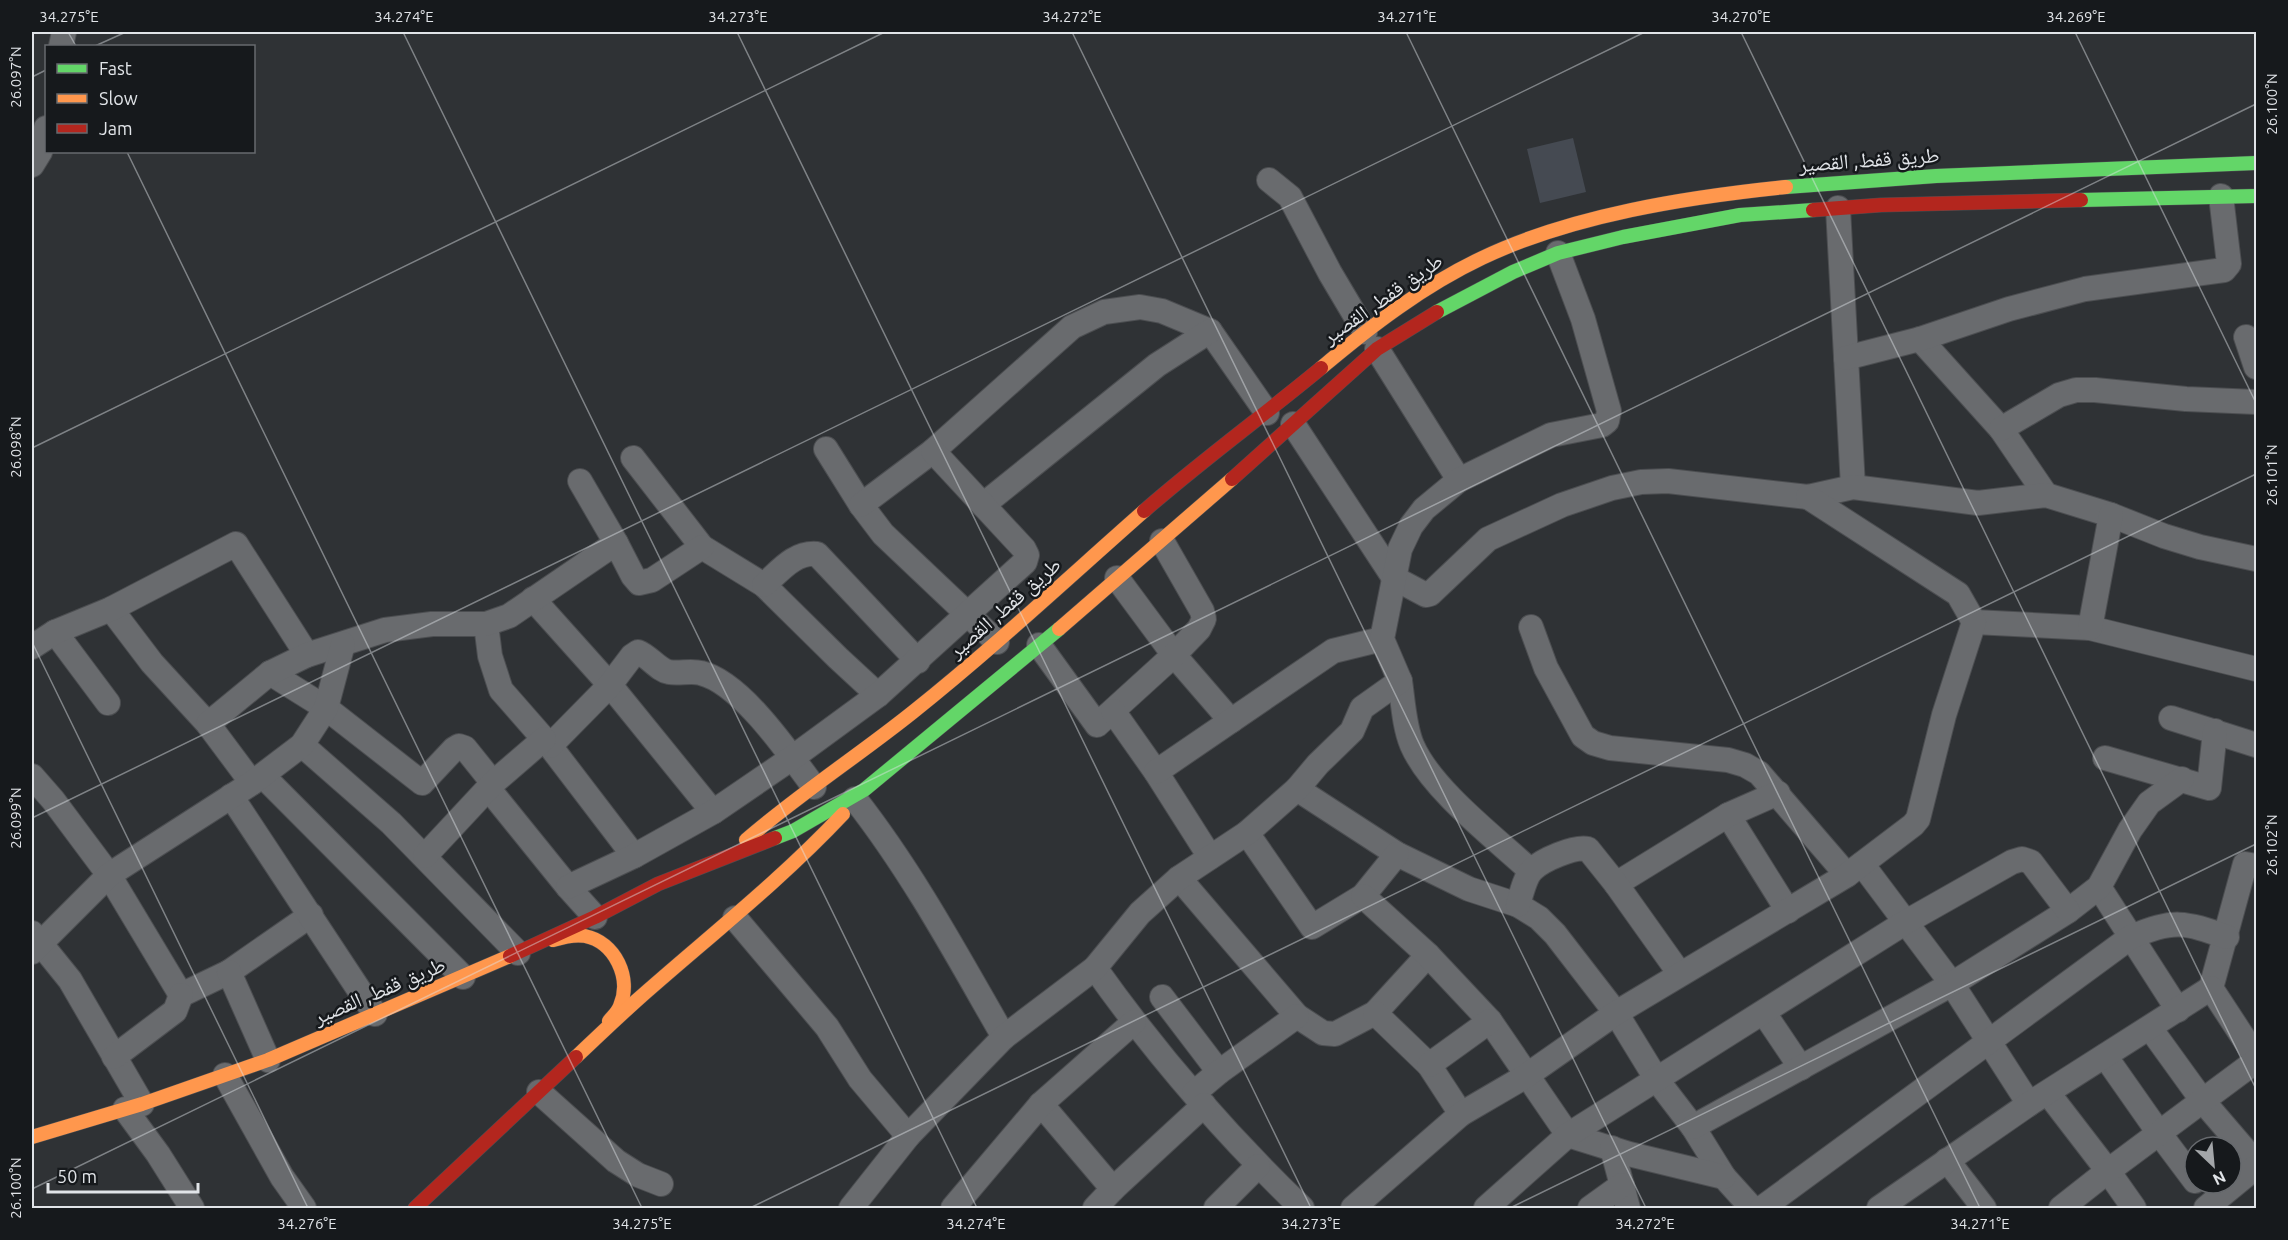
<svg xmlns="http://www.w3.org/2000/svg" width="2288" height="1240" viewBox="0 0 2288 1240" font-family="Ubuntu,'Noto Naskh Arabic',sans-serif">
	<style>
		.building { fill: #454a52 }
		.lines { fill: none; stroke-linecap: round; stroke-linejoin: round }
		.street-casing { stroke: #4c4e51; stroke-width: 26 }
		.fast-casing { stroke: #4c4e51; stroke-width: 15 }
		.slow-casing { stroke: #4c4e51; stroke-width: 15 }
		.jam-casing { stroke: #4c4e51; stroke-width: 15 }
		.street { stroke: #696b6e; stroke-width: 24 }
		.fast { stroke: #63d668; stroke-width: 14 }
		.slow { stroke: #ff974d; stroke-width: 14 }
		.jam { stroke: #b3261e; stroke-width: 14 }
		.ticks { fill: none; stroke: #e1e4e8; stroke-width: 1.5; stroke-opacity: 0.45 }
		.labels { text-anchor: middle; dominant-baseline: central; stroke-width: 5; stroke-linejoin: round; paint-order: stroke }
		.street-label { font-size: 21px; fill: #e1e4e8; stroke: #16191c }
		.neatline { fill: none; stroke: #e1e4e8; stroke-width: 2 }
		.ticks-label { font-size: 15px; text-anchor: middle; fill: #e1e4e8 }
	</style>
	<rect width="100%" height="100%" fill="#2f3235"/>
	<!-- building -->
	<polygon class="building" points="1573,138 1586,192 1540,203 1527,149"/>
	<g class="lines">
		<defs>
			<g id="street">
				<polyline points="61,46 64,32"/>
				<polyline points="32,165 40,152 46,128"/>
				<polyline points="1269,180 1290,197 1330,273 1365,332"/>
				<polyline points="1838,208 1853,487"/>
				<polyline points="2246,337 2256,367"/>
				<polyline points="1920,339 2001,429 2046,495"/>
				<polyline points="1377,349 1459,480"/>
				<polyline points="1846,358 1920,339 2009,309 2085,289 2224,270 2229,264 2221,196"/>
				<polyline points="1293,424 1394,578 1426,595 1430,594 1488,539 1562,505 1612,488 1641,482 1668,481 1808,497 1853,487 1978,503 2046,495 2111,515 2164,536 2200,547 2256,559"/>
				<polyline points="2001,429 2059,395 2076,390 2095,390 2186,399 2256,402"/>
				<polyline points="826,449 861,505 883,534 997,642"/>
				<polyline points="633,458 702,547 764,585 838,658 878,695"/>
				<polyline points="580,481 616,543"/>
				<polyline points="861,505 933,451 1072,327 1104,312 1140,307 1162,311 1210,331 1267,413"/>
				<polyline points="983,505 1157,365 1210,331"/>
				<polyline points="1117,578 1174,655 1231,721"/>
				<path d="M 764,585 C 780,571 794,552 817,554 L 918,661"/>
				<polyline points="533,599 610,685 713,812"/>
				<polyline points="111,609 152,663 208,724 252,783"/>
				<polyline points="1974,622 2090,628 2256,669"/>
				<polyline points="486,624 490,656 501,690 550,746 634,856"/>
				<polyline points="1531,627 1546,668 1583,736 1593,743 1610,748 1728,760 1745,765 1759,773 1847,875"/>
				<polyline points="2090,628 2111,515"/>
				<polyline points="55,632 108,703"/>
				<polyline points="1039,645 1097,725 1174,655 1199,629 1204,619 1202,611 1162,541"/>
				<polyline points="32,647 55,632 111,609 236,544 307,655"/>
				<polyline points="270,673 326,708 422,783 454,749 459,746 465,748 493,783"/>
				<path d="M 1400,681 C 1403,701 1404,726 1412,745 C 1431,789 1494,837 1531,871"/>
				<polyline points="1113,711 1156,772 1210,857"/>
				<polyline points="2171,718 2256,745"/>
				<polyline points="208,724 270,673 307,655 385,630 432,624 486,624 509,616 616,543 633,576 639,583 652,580 702,547"/>
				<polyline points="302,745 391,823 518,953"/>
				<path d="M 550,746 L 610,685 L 632,656 L 638,652 C 649,656 658,670 669,672 C 679,674 691,670 701,673 C 742,683 790,755 814,787"/>
				<polyline points="2105,758 2209,788 2215,731"/>
				<polyline points="1156,772 1333,651 1382,639"/>
				<polyline points="32,776 53,800 109,875 181,995 229,972 311,915"/>
				<polyline points="263,776 463,977"/>
				<polyline points="488,788 568,887 595,917"/>
				<polyline points="1297,789 1397,854 1469,889 1518,905 1539,918 1555,934 1616,1013 1657,1080 1693,1127 1724,1177 1752,1208"/>
				<polyline points="231,796 375,1014"/>
				<path d="M 855,799 C 913,873 958,957 1004,1037"/>
				<polyline points="1728,815 1788,911"/>
				<polyline points="1247,833 1312,927 1363,896 1397,854"/>
				<polyline points="425,856 493,783 544,739"/>
				<polyline points="1862,864 1952,984 2029,1104"/>
				<polyline points="1179,878 1297,1016 1323,1033 1335,1034 1375,1013 1428,955"/>
				<polyline points="1616,884 1728,815 1778,793"/>
				<polyline points="568,887 634,856 713,812 792,758 878,695 1025,562 1027,555 1024,549 933,451"/>
				<polyline points="2099,887 2178,1010"/>
				<polyline points="1363,896 1428,955 1490,1021 1568,1135 1629,1154 1724,1177"/>
				<path d="M 1518,905 C 1521,895 1525,877 1532,870 C 1542,860 1574,846 1588,849 L 1616,884 L 1680,974"/>
				<polyline points="735,918 827,1027 860,1079 908,1136"/>
				<polyline points="32,933 70,980 142,1104"/>
				<polyline points="32,952 109,875 252,783 302,745 326,708 343,644"/>
				<path d="M 1095,968 C 1156,1054 1226,1135 1302,1208"/>
				<polyline points="229,972 268,1060"/>
				<polyline points="2211,988 2245,864 2256,866"/>
				<polyline points="1162,997 1219,1072"/>
				<polyline points="1375,1013 1429,1065 1461,1114"/>
				<polyline points="1764,1013 1801,1068"/>
				<polyline points="2150,1028 2202,1100 2256,1163"/>
				<polyline points="2105,1056 2159,1133 2195,1181"/>
				<polyline points="114,1057 175,1011 181,995"/>
				<polyline points="1429,1065 1490,1021"/>
				<polyline points="225,1075 282,1177 304,1208"/>
				<polyline points="539,1092 616,1161 638,1175 661,1184"/>
				<polyline points="1194,1093 1219,1072 1297,1016"/>
				<polyline points="2048,1093 2108,1171 2134,1208"/>
				<polyline points="1041,1104 1113,1189"/>
				<polyline points="125,1109 158,1154 192,1208"/>
				<polyline points="1693,1127 1952,984 2068,911 2099,887 2130,830 2149,803 2182,779"/>
				<polyline points="1612,1148 1628,1208"/>
				<polyline points="1947,1160 1984,1208"/>
				<polyline points="851,1208 908,1136 1004,1037 1095,968 1140,913 1179,878 1247,833 1297,789 1318,764 1352,731 1362,708 1400,681 1382,639 1400,549 1411,526 1424,509 1459,480 1551,435 1602,425 1607,421 1609,411 1583,319 1558,253"/>
				<polyline points="953,1208 1041,1104 1134,1022"/>
				<polyline points="1095,1208 1113,1189 1204,1105"/>
				<polyline points="1216,1208 1258,1166"/>
				<polyline points="1353,1208 1461,1114 1526,1076 1616,1013 1847,875 1913,825 1918,819 1944,715 1974,622 1958,594 1808,497"/>
				<polyline points="1486,1208 1568,1135 1906,922 2012,862 2022,859 2031,862 2068,911"/>
				<polyline points="1590,1208 1622,1185"/>
				<path d="M 1762,1208 L 2131,937 C 2174,919 2184,922 2227,937"/>
				<polyline points="1879,1208 2029,1104 2211,988 2256,1057"/>
				<polyline points="2061,1208 2108,1171 2256,1061"/>
				<polyline points="2206,1208 2256,1167"/>
			</g>
			<g id="fast">
				<polyline points="1786,187 1936,176 2256,163"/>
				<polyline points="2081,200 2256,196"/>
				<polyline points="1437,312 1513,272 1558,253 1623,237 1740,215 1813,210"/>
				<polyline points="775,838 793,831 864,790 1059,629"/>
			</g>
			<g id="slow">
				<path d="M 1321,368 C 1371,326 1423,286 1482,258 C 1572,215 1688,197 1786,187"/>
				<polyline points="1059,629 1232,479"/>
				<path d="M 746,840 C 799,794 858,756 913,712 C 993,648 1067,579 1144,511"/>
				<path d="M 553,940 C 563,937 575,934 585,936 C 615,942 632,978 620,1006 C 618,1012 613,1016 609,1021"/>
				<path d="M 576,1057 C 596,1038 616,1019 636,1001 C 707,938 778,883 843,814"/>
				<polyline points="32,1137 142,1104 268,1060 510,956"/>
			</g>
			<g id="jam">
				<polyline points="1813,210 1881,205 2081,200"/>
				<polyline points="1232,479 1377,349 1437,312"/>
				<path d="M 1144,511 C 1201,461 1263,416 1321,368"/>
				<polyline points="510,956 595,917 658,884 775,838"/>
				<polyline points="415,1208 576,1057"/>
			</g>
		</defs>
		<!-- street casing -->
		<use href="#street" class="street-casing"/>
		<!-- fast casing -->
		<use href="#fast" class="fast-casing"/>
		<!-- slow casing -->
		<use href="#slow" class="slow-casing"/>
		<!-- jam casing -->
		<use href="#jam" class="jam-casing"/>
		<!-- street -->
		<use href="#street" class="street"/>
		<!-- fast -->
		<use href="#fast" class="fast"/>
		<!-- slow -->
		<use href="#slow" class="slow"/>
		<!-- jam -->
		<use href="#jam" class="jam"/>
	</g>
	<!-- ticks -->
	<path class="ticks" d="M 68,32 L 76,46M 403,32 L 977,1208M 737,32 L 1311,1208M 1072,32 L 1646,1208M 1406,32 L 1980,1208M 1741,32 L 2256,1089M 2075,32 L 2256,403M 95,46 L 126,32M 32,77 L 46,70M 127,152 L 642,1208M 32,448 L 885,32M 32,642 L 308,1208M 32,818 L 1645,32M 32,1189 L 2256,104M 750,1208 L 2256,474M 1510,1208 L 2256,844"/>
	<g class="labels">
		<!-- street labels -->
		<g class="street-label">
			<text transform="translate(1869 159) rotate(-4)">طريق قفط, القصير</text>
			<text transform="translate(1382 298) rotate(-35)">طريق قفط, القصير</text>
			<text transform="translate(1004 607) rotate(-41)">طريق قفط, القصير</text>
			<text transform="translate(379 990) rotate(-23)">طريق قفط, القصير</text>
		</g>
	</g>
	<!-- border -->
	<rect width="2288" height="1240" fill="none" stroke="#16191c" stroke-width="66"/>
	<!-- legend -->
	<rect x="45" y="45" width="210" height="108" fill="#16191c" stroke="#676a6e" stroke-width="1.5"/>
	<rect x="57" y="64" width="30" height="9" fill="#63d668" stroke="#676a6e" stroke-width="1.5"/>
	<text x="99" y="75" font-size="18" fill="#e1e4e8">Fast</text>
	<rect x="57" y="94" width="30" height="9" fill="#ff974d" stroke="#676a6e" stroke-width="1.5"/>
	<text x="99" y="105" font-size="18" fill="#e1e4e8">Slow</text>
	<rect x="57" y="124" width="30" height="9" fill="#b3261e" stroke="#676a6e" stroke-width="1.5"/>
	<text x="99" y="135" font-size="18" fill="#e1e4e8">Jam</text>
	<!-- north arrow -->
	<g transform="translate(2213 1165) rotate(154)"><circle r="28" fill="#16191c" stroke="#676a6e" stroke-width="1.5"/>
	<path d="M0-4.5L10 22L0 15L-10 22Z" fill="#a3a6a9"/>
	<text y="-9" font-size="16" font-weight="bold" text-anchor="middle" fill="#e1e4e8">N</text>
	</g>
	<!-- scale -->
	<path d="M48 1183v9h150v-9" fill="none" stroke="#e1e4e8" stroke-width="3"/>
	<text x="57" y="1183" font-size="18" fill="#e1e4e8" stroke="#16191c" stroke-width="4.5" paint-order="stroke">50 m</text>
	<rect x="33" y="33" width="2222" height="1174" class="neatline"/>
	<g class="ticks-label">
		<text x="69" y="22">34.275°E</text>
		<text x="404" y="22">34.274°E</text>
		<text x="738" y="22">34.273°E</text>
		<text x="1072" y="22">34.272°E</text>
		<text x="1407" y="22">34.271°E</text>
		<text x="1741" y="22">34.270°E</text>
		<text x="2076" y="22">34.269°E</text>
		<text transform="translate(16 77) rotate(-90)" y="5">26.097°N</text>
		<text transform="translate(2272 104) rotate(-90)" y="5">26.100°N</text>
		<text transform="translate(16 447) rotate(-90)" y="5">26.098°N</text>
		<text transform="translate(2272 475) rotate(-90)" y="5">26.101°N</text>
		<text transform="translate(16 818) rotate(-90)" y="5">26.099°N</text>
		<text transform="translate(2272 845) rotate(-90)" y="5">26.102°N</text>
		<text transform="translate(16 1188) rotate(-90)" y="5">26.100°N</text>
		<text x="307" y="1229">34.276°E</text>
		<text x="642" y="1229">34.275°E</text>
		<text x="976" y="1229">34.274°E</text>
		<text x="1311" y="1229">34.273°E</text>
		<text x="1645" y="1229">34.272°E</text>
		<text x="1980" y="1229">34.271°E</text>
	</g>
</svg>
